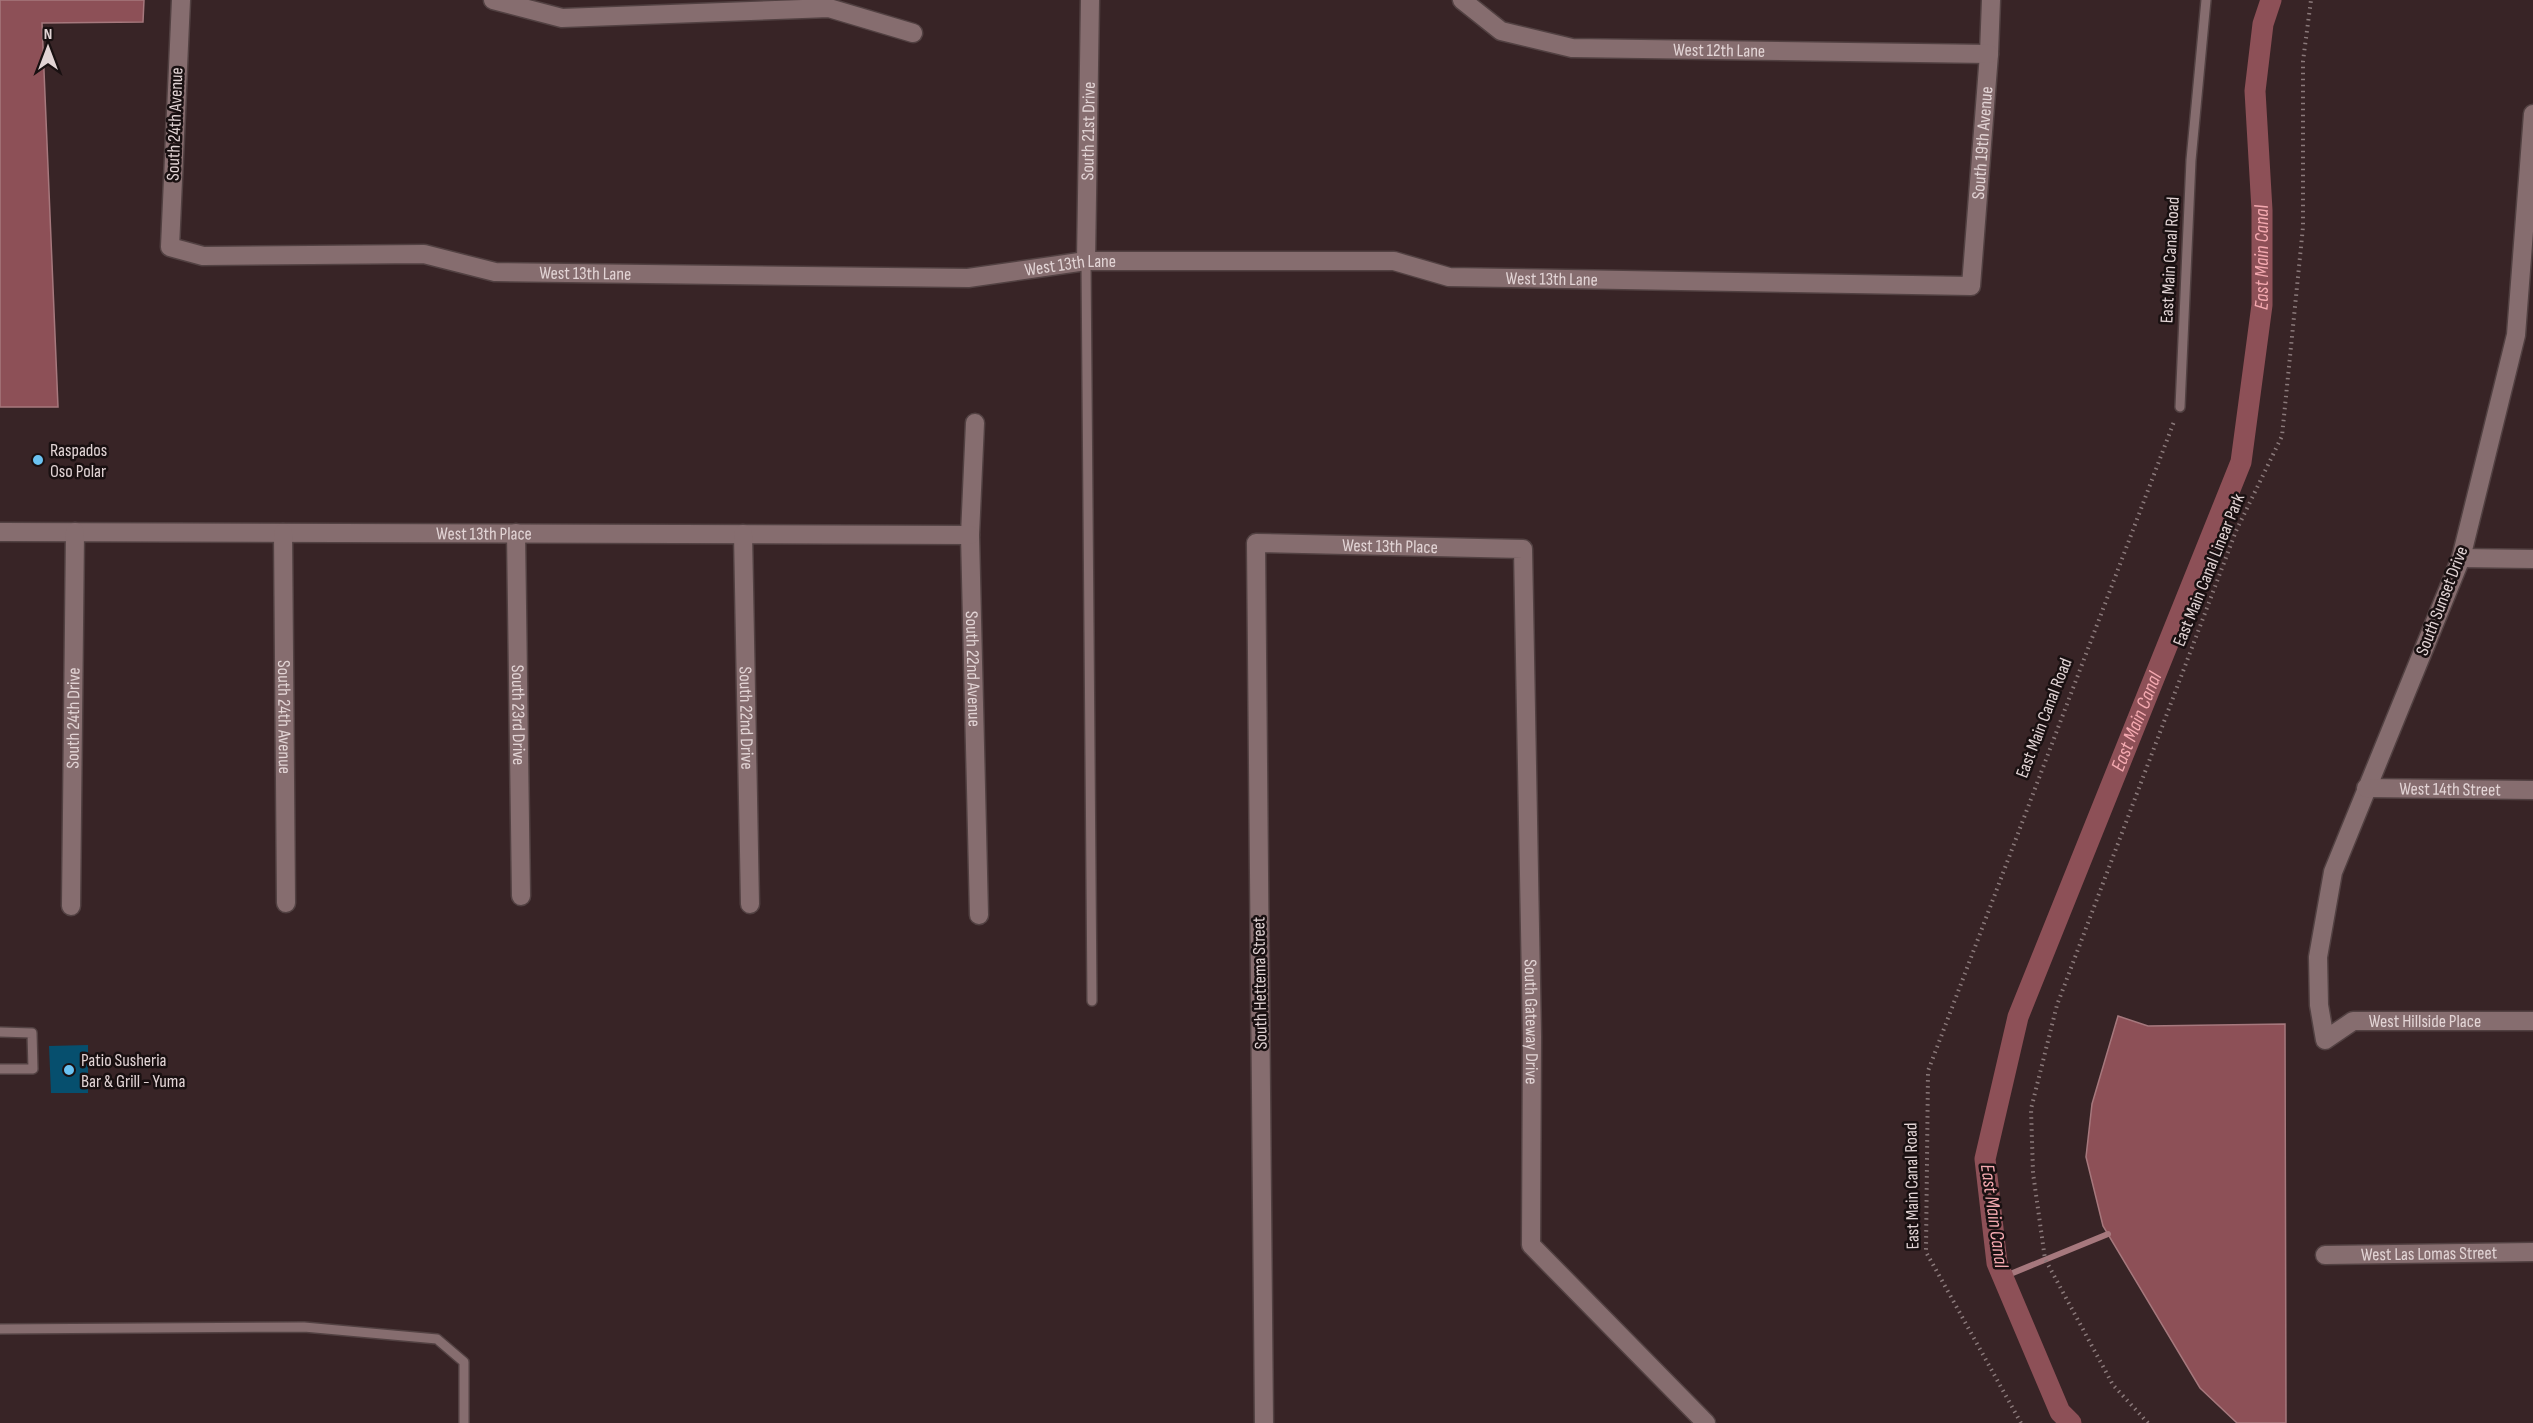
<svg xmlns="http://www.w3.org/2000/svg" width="2533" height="1423" viewBox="0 0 2533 1423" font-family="'Sofia Sans Condensed',sans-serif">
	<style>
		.water { fill: #8d5057; stroke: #a6787d; stroke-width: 1.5 }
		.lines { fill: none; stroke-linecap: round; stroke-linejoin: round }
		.stream { stroke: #a6787d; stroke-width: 6 }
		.canal { stroke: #8d5057; stroke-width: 21 }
		.building { fill: #064f6e }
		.service-casing { stroke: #524142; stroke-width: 12 }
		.minor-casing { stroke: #524142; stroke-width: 21 }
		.path { stroke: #8b7a7b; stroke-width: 4; stroke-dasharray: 1.5 4.5; stroke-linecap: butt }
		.service { stroke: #866d6f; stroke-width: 9 }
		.minor { stroke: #866d6f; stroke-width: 18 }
		.poi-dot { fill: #6bc3f2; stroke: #191011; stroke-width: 2 }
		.labels { text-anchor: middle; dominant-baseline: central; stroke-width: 5; stroke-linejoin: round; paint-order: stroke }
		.street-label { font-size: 18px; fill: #e2d4d5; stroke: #191011 }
		.poi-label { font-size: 18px; fill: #e2d4d5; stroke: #191011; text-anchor: start }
		.water-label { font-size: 20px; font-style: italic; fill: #f4a9b0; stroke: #191011 }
	</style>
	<rect width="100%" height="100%" fill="#382426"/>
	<!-- water -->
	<g class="water">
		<polygon points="0,0 144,0 143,22 42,23 58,407 0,407"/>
		<polygon points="2118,1016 2148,1026 2285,1024 2286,1423 2237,1423 2200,1388 2103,1226 2086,1157 2092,1104"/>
	</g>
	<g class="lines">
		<!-- stream -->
		<polyline class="stream" points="2003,1277 2108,1234"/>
		<!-- canal -->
		<path class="canal" id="s1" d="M 2071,1423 L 2060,1412 L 1997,1263 L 1985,1159 L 2018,1017 L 2241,462 L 2262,305 L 2262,210 L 2255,91 L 2263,24 L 2271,0"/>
	</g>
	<!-- building -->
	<polygon class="building" points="88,1045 88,1093 51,1093 49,1046"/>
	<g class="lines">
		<defs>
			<g id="service">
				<polyline points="1086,261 1092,1001"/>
				<polyline points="2180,407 2191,160 2206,0"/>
				<polyline points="0,1032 32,1033 33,1069 0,1069"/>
				<polyline points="0,1329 304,1327 437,1339 464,1362 464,1423"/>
			</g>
			<g id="minor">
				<path id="s2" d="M 181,0 L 170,247 L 203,256 L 424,254 L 495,272 L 968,278 L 1086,261 L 1394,261 L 1449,277 L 1971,286 L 1989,54 L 1991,0"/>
				<polyline points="493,0 562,18 829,8 913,33"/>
				<path id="s3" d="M 1462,0 L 1501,31 L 1572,48 L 1989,54"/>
				<path id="s4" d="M 2533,114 L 2516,335 L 2461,558 L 2333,872 L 2318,957 L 2319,1005 L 2325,1040 L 2353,1021 L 2533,1021"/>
				<path id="s5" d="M 1086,261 L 1090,0"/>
				<path id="s6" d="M 975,423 L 970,535 L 979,915"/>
				<path id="s7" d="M 0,532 L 970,535"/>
				<path id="s8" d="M 283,533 L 286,903"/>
				<path id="s9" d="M 516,533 L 521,896"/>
				<path id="s10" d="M 743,534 L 750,904"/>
				<polyline points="2461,558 2533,559"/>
				<path id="s11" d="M 2366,788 L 2533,790"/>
				<path id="s12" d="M 71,906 L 75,532"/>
				<path id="s13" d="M 2325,1255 L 2533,1252"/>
				<path id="s14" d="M 1264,1423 L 1256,543 L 1523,549 L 1532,1037 L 1531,1245 L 1706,1423"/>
			</g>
		</defs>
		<!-- service casing -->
		<use href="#service" class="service-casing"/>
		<!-- minor casing -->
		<use href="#minor" class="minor-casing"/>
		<!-- path -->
		<g class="path">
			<polyline points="2021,1423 1926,1252 1928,1071 2175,419"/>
			<polyline points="2148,1423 2113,1385 2045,1259 2033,1173 2031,1109 2057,1005 2236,531 2282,436 2303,227 2303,61 2311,0"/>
		</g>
		<!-- service -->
		<use href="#service" class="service"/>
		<!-- minor -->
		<use href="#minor" class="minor"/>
	</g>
	<!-- markers -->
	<g class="poi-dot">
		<circle cx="38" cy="460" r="6"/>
		<circle cx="69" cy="1070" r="6"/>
	</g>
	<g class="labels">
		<!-- street labels -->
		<g class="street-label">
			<text stroke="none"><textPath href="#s3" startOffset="270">West 12th Lane</textPath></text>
			<text transform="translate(175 124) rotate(-88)">South 24th Avenue</text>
			<text stroke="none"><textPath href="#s5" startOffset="130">South 21st Drive</textPath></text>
			<text stroke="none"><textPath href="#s2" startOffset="2199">South 19th Avenue</textPath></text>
			<text transform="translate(2170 260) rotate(-87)">East Main Canal Road</text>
			<text stroke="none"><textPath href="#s2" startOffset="1152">West 13th Lane</textPath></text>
			<text stroke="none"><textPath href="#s2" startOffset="666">West 13th Lane</textPath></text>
			<text stroke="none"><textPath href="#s2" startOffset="1636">West 13th Lane</textPath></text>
			<text stroke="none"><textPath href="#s7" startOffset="484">West 13th Place</textPath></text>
			<text stroke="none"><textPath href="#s14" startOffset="1014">West 13th Place</textPath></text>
			<text transform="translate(2209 570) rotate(-68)">East Main Canal Linear Park</text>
			<text transform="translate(2442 601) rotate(-69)">South Sunset Drive</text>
			<text stroke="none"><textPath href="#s6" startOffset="246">South 22nd Avenue</textPath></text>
			<text stroke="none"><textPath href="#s9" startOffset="182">South 23rd Drive</textPath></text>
			<text stroke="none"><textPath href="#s8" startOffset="184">South 24th Avenue</textPath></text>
			<text transform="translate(2044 718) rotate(-69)">East Main Canal Road</text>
			<text stroke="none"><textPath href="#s12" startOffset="188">South 24th Drive</textPath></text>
			<text stroke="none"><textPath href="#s10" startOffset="184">South 22nd Drive</textPath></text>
			<text stroke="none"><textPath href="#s11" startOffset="84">West 14th Street</textPath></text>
			<text transform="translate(1260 983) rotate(-91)">South Hettema Street</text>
			<text stroke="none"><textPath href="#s4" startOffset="1066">West Hillside Place</textPath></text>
			<text stroke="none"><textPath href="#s14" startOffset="1620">South Gateway Drive</textPath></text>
			<text transform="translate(1912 1186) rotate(-91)">East Main Canal Road</text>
			<text stroke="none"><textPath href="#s13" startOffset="104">West Las Lomas Street</textPath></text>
		</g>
		<!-- poi labels -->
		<g class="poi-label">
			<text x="50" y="450">Raspados<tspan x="50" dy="21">Oso Polar</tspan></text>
			<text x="81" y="1060">Patio Susheria<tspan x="81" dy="21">Bar &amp; Grill - Yuma</tspan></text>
		</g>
		<!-- water labels -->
		<g class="water-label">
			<text stroke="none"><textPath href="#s1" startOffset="1232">East Main Canal</textPath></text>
			<text stroke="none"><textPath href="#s1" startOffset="746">East Main Canal</textPath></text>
			<text transform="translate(1994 1216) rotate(82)">East Main Canal</text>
		</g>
	</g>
	<!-- north arrow -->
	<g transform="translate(48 48)" stroke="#191011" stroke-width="4.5" paint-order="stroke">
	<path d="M0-4.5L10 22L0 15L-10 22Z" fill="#e2d4d5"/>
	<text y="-9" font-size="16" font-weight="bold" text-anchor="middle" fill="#e2d4d5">N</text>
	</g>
</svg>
